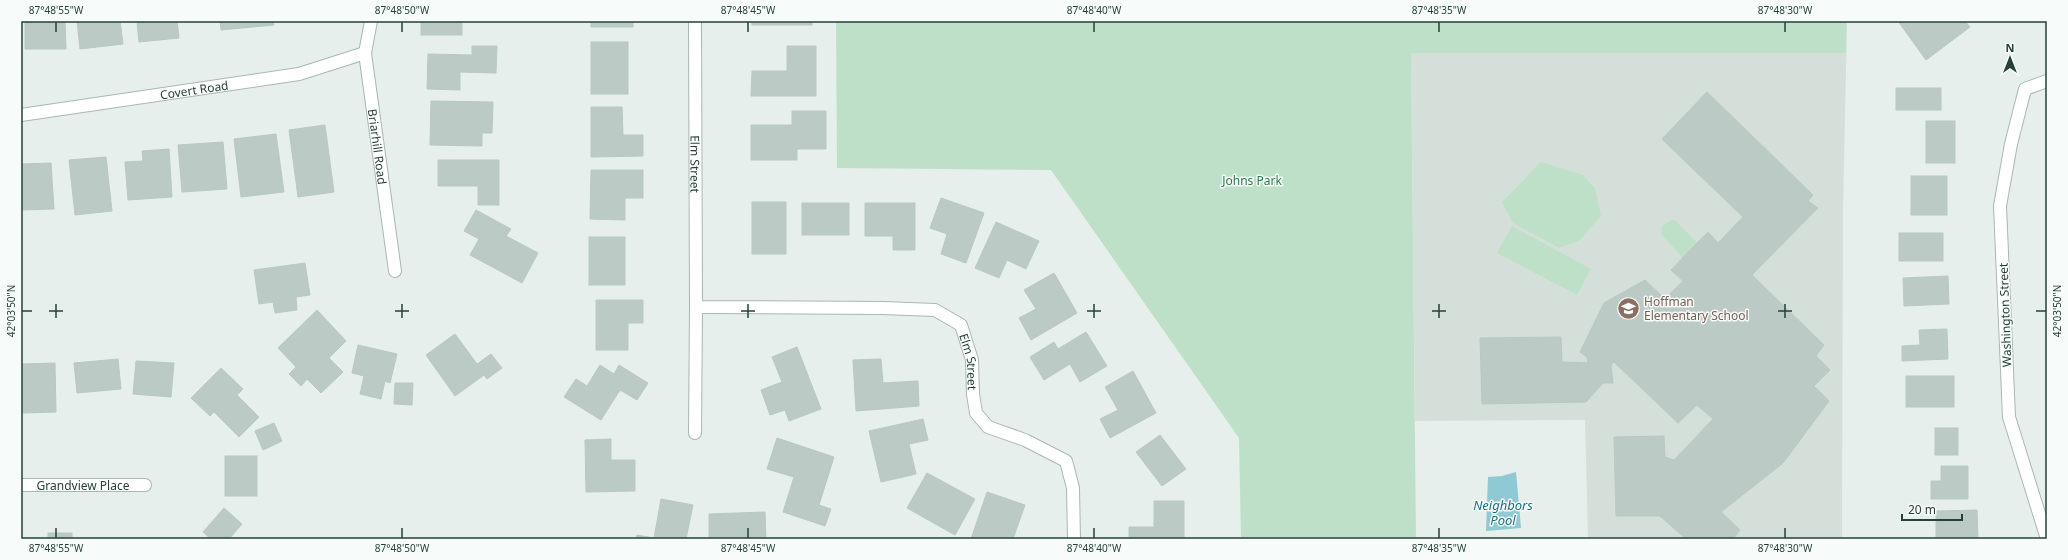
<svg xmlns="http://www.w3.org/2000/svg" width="2068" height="560" viewBox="0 0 2068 560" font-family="'Noto Sans',sans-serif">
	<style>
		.built { fill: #d4dfda }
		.green { fill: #bfe0c8 }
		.water { fill: #8ec9d4 }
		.building { fill: #bbcac4; stroke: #b8c9c2 }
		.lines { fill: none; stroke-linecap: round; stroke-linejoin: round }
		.street-casing { stroke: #a8b8b2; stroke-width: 14 }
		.street { stroke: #fff; stroke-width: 12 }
		.ticks { fill: none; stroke: #24423a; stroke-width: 1.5 }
		.labels { text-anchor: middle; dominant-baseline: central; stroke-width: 3; stroke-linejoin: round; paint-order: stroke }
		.street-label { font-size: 12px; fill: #24423a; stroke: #f7fbf9 }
		.park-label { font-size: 12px; fill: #2d7a4b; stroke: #f7fbf9 }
		.education-label { font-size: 12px; fill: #785e54; stroke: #f7fbf9; text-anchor: start }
		.water-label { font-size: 13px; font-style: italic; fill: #1c6f80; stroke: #f7fbf9 }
		.neatline { fill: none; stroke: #24423a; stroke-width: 1.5 }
		.ticks-label { font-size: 10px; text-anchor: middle; fill: #24423a }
	</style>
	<rect width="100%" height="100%" fill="#e6efeb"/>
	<!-- built -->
	<polygon class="built" points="1847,21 1843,210 1842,539 1588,539 1585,420 1415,421 1411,53 1846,53"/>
	<!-- green -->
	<g class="green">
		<polygon points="836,21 1847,21 1846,53 1411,53 1416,539 1241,539 1239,438 1051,170 837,168"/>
		<polygon points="1541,162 1583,175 1595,188 1601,216 1579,241 1559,248 1513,223 1502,202"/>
		<polygon points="1672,220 1675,220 1697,243 1683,258 1661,234 1662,226"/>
		<polygon points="1512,226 1591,269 1577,295 1497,253"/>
	</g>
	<!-- water -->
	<polygon class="water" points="1516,472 1521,528 1486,531 1488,477 1502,476"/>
	<!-- building -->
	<g class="building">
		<polygon points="25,21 65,21 66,49 25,49"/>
		<polygon points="77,21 120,21 123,44 80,49"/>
		<polygon points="137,21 177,21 179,38 139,42"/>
		<polygon points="220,21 273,21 274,25 221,30"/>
		<rect x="421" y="21" width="41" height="14"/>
		<rect x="591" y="21" width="42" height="6"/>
		<rect x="752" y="21" width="60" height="4"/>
		<polygon points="1898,21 1965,21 1970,27 1926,60"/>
		<rect x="591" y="42" width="37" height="52"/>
		<polygon points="472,46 497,46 496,73 460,72 460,90 427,89 428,54 472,55"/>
		<polygon points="787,46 816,46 816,96 751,96 752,71 787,71"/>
		<rect x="1896" y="88" width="45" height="22"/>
		<polygon points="1707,92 1813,195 1808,201 1818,208 1752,275 1824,345 1816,356 1830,370 1814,386 1829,401 1783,463 1721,512 1740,530 1733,539 1686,539 1660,516 1616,516 1614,437 1664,436 1665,457 1674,460 1713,419 1697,405 1678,423 1614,362 1611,365 1613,383 1603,383 1586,402 1482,404 1480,338 1561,337 1562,362 1588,363 1587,357 1580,352 1604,303 1645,280 1665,299 1683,281 1671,270 1697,243 1708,232 1718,243 1743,217 1662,139"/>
		<polygon points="431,101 493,102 492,133 482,133 482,146 430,145"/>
		<polygon points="591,107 622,107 623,135 643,135 643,156 591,157"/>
		<polygon points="792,111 826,111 826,149 797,149 797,160 751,160 751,125 792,125"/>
		<rect x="1926" y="121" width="29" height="42"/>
		<polygon points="325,125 334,192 298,197 289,130"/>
		<polygon points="276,134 284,192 241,197 234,139"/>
		<polygon points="223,142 227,189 182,192 178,145"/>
		<polygon points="169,149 172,197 128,200 125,162 143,161 142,151"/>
		<polygon points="106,157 112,211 75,215 69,160"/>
		<polygon points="438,160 499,160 499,205 478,205 478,186 438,186"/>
		<polygon points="51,163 54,209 21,210 21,164"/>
		<polygon points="591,170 643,170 643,198 625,198 625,220 590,219"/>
		<rect x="1911" y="176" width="36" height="39"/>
		<polygon points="941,198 984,213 966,263 941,254 947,234 930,228"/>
		<rect x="752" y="202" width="34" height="52"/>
		<rect x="802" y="203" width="47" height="32"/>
		<polygon points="865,203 915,203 915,250 893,250 893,236 865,236"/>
		<polygon points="476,210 511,229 506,236 538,253 522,283 470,255 479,239 464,231"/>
		<polygon points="996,222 1039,241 1026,269 1007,260 999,278 975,268"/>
		<rect x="1899" y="233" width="44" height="28"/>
		<rect x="589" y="237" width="36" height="48"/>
		<polygon points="305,263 310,295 296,297 297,310 275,313 273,302 259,304 254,270"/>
		<polygon points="1054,273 1077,313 1031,340 1019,318 1036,309 1024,290"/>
		<polygon points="1948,276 1949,304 1904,306 1903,278"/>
		<polygon points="596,300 643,300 643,323 628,323 628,350 596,350"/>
		<polygon points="317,310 346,341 329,358 343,372 321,393 307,379 301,386 289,374 296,367 278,348"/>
		<polygon points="1947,329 1948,359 1902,361 1902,346 1920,345 1919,330"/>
		<polygon points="1086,332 1107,366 1080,382 1070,364 1044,380 1030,357 1054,342 1058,349"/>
		<polygon points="455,334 477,364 491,354 502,368 487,379 484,375 455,396 426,355"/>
		<polygon points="358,345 397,354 390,383 385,381 381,399 360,394 364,376 352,373"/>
		<polygon points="797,347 821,409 789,421 785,410 770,415 761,390 782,382 772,357"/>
		<polygon points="118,359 121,389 77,393 74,363"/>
		<polygon points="881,359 883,383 918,381 919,406 856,411 853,360"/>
		<polygon points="136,361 174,363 171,397 133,394"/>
		<polygon points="55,363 56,412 23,413 22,364"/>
		<polygon points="600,365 614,374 619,365 648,383 637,400 620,390 601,420 564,397 576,379 587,386"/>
		<polygon points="221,368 243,389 237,395 259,417 239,437 214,412 210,416 191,398"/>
		<polygon points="1133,371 1156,413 1110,438 1100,419 1118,410 1105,387"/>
		<rect x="1906" y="376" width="48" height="31"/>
		<polygon points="395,383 413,383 412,405 394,404"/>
		<polygon points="923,419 928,440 909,444 916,474 881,482 869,431"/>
		<polygon points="274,423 282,441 263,450 255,431"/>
		<rect x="1935" y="428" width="23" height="27"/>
		<polygon points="1160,435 1186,469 1162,486 1136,452"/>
		<polygon points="777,438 834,457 819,505 831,509 825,526 783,512 794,477 767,469"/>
		<polygon points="611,439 611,460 635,460 635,491 586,492 585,440"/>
		<rect x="225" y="456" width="32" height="40"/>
		<polygon points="1941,466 1968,466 1968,499 1931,499 1931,481 1941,481"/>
		<polygon points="927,473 975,499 955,535 907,508"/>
		<polygon points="987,492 1025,505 1013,539 971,539"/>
		<polygon points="661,499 693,505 686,539 636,539 637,535 654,538"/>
		<polygon points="1154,501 1184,501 1184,539 1129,539 1129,527 1154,527"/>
		<polygon points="224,508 242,524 229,539 211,539 203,532"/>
		<polygon points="1977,510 1978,539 1936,539 1936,511"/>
		<polygon points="765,512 766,539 709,539 709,514"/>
		<rect x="48" y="533" width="24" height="6"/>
	</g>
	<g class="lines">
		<defs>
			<g id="street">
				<path id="s1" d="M 371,21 L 365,53 L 395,271"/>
				<path id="s2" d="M 695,21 L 696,307 L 883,308 L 935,310 L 961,325 L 972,360 L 973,394 L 976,413 L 988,427 L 1025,440 L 1066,461 L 1073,488 L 1074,539"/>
				<path id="s3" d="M 21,115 L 299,74 L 365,53"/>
				<polyline points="695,433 696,307"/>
				<path id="s4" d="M 21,485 L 145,485"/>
				<polyline points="2047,539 2009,417 2000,206 2011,144 2025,89 2047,81"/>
			</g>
		</defs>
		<!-- street casing -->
		<use href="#street" class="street-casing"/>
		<!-- street -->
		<use href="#street" class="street"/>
	</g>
	<!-- ticks -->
	<path class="ticks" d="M 56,22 L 56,32M 402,22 L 402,32M 748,22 L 748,32M 1094,22 L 1094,32M 1439,22 L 1439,32M 1785,22 L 1785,32M 56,304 L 56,318M 402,304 L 402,318M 748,304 L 748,318M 1094,304 L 1094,318M 1439,304 L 1439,318M 1785,304 L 1785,318M 22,311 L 32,311M 49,311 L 63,311M 395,311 L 409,311M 741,311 L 755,311M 1087,311 L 1101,311M 1432,311 L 1446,311M 1778,311 L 1792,311M 2036,311 L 2046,311M 56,528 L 56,538M 402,528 L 402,538M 748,528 L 748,538M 1094,528 L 1094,538M 1439,528 L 1439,538M 1785,528 L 1785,538"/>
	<!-- icons -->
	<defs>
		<symbol id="school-disc" viewBox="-11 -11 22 22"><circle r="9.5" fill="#8d6e63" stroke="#f7fbf9"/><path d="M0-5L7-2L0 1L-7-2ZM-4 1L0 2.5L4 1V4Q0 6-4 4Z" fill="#fff"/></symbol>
	</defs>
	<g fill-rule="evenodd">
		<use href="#school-disc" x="1616" y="296" width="25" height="25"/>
	</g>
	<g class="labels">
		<!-- street labels -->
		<g class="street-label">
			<text stroke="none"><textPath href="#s3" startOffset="175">Covert Road</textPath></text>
			<text stroke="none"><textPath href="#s1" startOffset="127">Briarhill Road</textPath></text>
			<text stroke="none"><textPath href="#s2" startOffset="143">Elm Street</textPath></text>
			<text transform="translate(2005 315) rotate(-92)">Washington Street</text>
			<text stroke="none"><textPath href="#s2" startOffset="593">Elm Street</textPath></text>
			<text stroke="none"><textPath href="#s4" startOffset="62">Grandview Place</textPath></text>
		</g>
		<!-- park labels -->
		<g class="park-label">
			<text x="1252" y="180">Johns Park</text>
		</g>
		<!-- education labels -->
		<g class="education-label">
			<text x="1644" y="301">Hoffman<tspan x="1644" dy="14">Elementary School</tspan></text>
		</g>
		<!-- water labels -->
		<g class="water-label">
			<text x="1503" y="505">Neighbors<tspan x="1503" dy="15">Pool</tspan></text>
		</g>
	</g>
	<!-- border -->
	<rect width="2068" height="560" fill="none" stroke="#f7fbf9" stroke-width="44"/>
	<!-- north arrow -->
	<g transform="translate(2010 58)" stroke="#f7fbf9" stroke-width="3" paint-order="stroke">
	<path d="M0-3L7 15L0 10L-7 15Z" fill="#24423a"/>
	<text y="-6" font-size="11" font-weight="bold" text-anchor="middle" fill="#24423a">N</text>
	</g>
	<!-- scale -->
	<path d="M1902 514v6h60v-6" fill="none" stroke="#24423a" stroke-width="2"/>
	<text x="1908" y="514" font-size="12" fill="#24423a" stroke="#f7fbf9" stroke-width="3" paint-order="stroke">20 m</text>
	<rect x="22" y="22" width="2024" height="516" class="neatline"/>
	<g class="ticks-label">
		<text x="56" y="14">87°48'55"W</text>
		<text x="402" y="14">87°48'50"W</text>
		<text x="748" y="14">87°48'45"W</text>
		<text x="1094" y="14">87°48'40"W</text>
		<text x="1439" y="14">87°48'35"W</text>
		<text x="1785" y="14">87°48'30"W</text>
		<text transform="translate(11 311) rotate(-90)" y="4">42°03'50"N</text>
		<text transform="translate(2057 311) rotate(-90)" y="4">42°03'50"N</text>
		<text x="56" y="552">87°48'55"W</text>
		<text x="402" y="552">87°48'50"W</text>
		<text x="748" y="552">87°48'45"W</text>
		<text x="1094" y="552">87°48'40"W</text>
		<text x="1439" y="552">87°48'35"W</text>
		<text x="1785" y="552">87°48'30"W</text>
	</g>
</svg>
